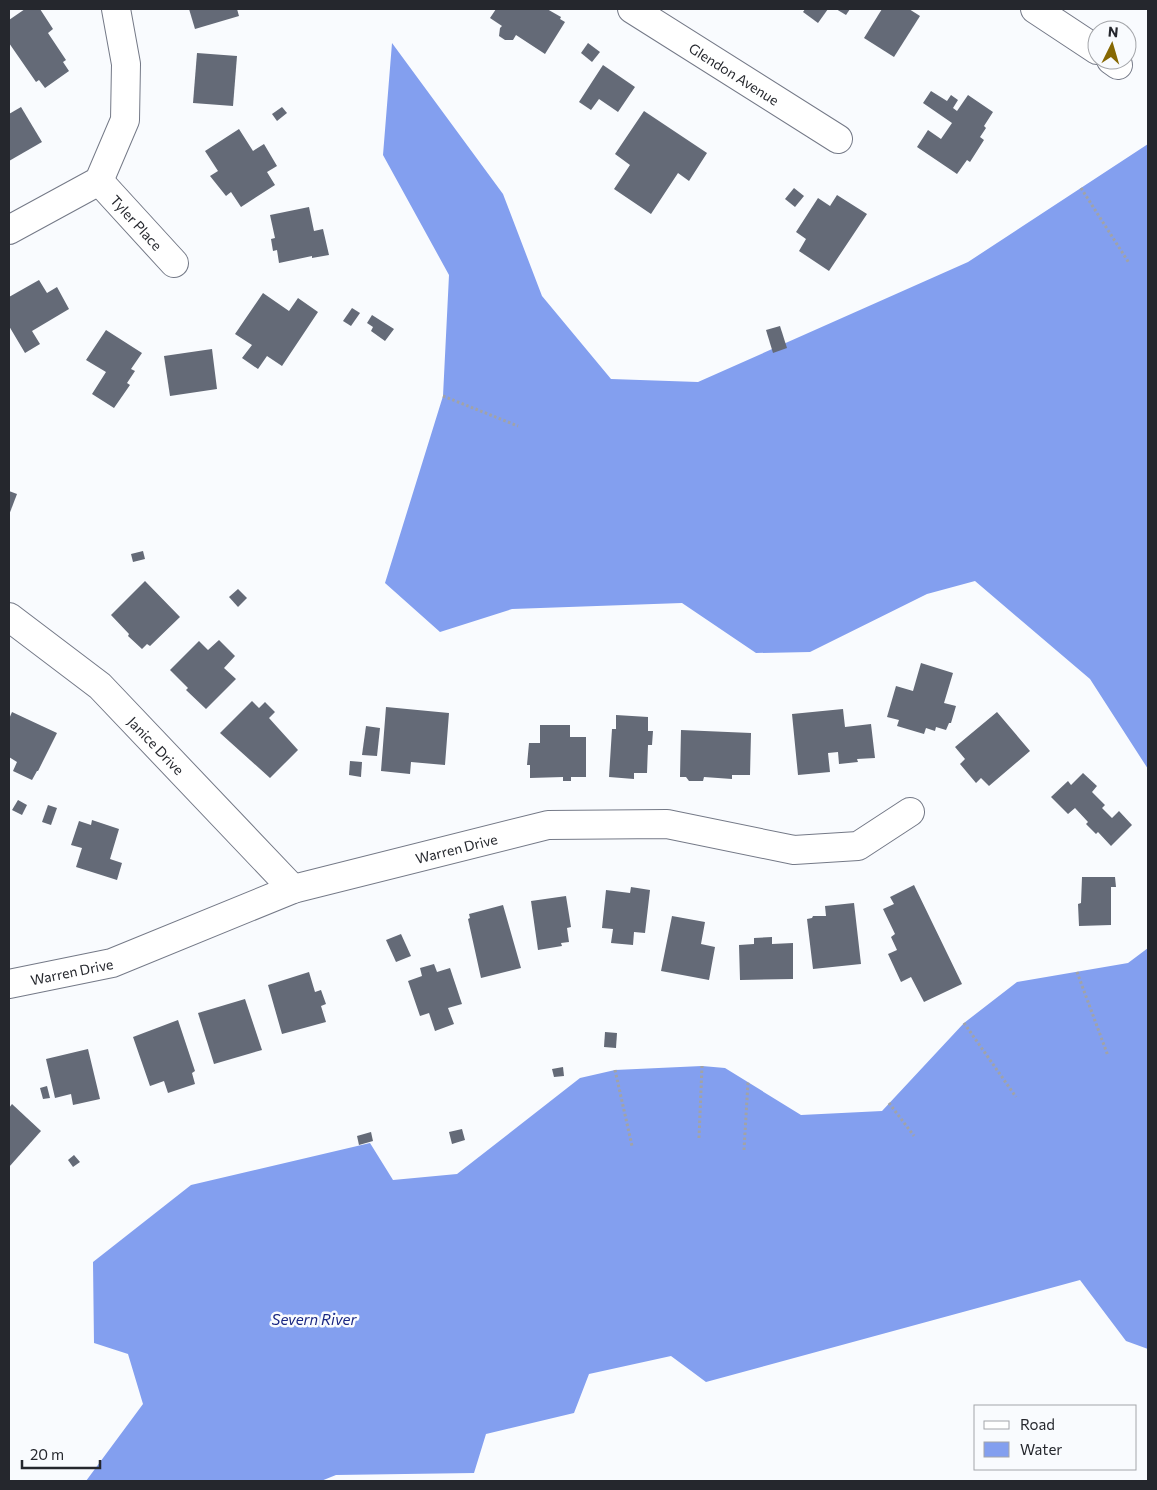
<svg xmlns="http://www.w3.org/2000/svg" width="1157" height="1490" viewBox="0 0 1157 1490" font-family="Commissioner,sans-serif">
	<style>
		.water { fill: #839fef }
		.building { fill: #646a77 }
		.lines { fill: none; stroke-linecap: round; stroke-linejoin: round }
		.street-casing { stroke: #747987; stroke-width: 30 }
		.path { stroke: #a1a3a7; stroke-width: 3; stroke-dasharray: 2.5 2.5; stroke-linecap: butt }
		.street { stroke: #fff; stroke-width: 28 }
		.labels { text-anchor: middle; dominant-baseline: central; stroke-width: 5; stroke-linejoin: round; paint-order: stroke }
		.street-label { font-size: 14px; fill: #25272d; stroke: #f9fbfe }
		.water-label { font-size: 15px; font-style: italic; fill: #192782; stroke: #f9fbfe }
	</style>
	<rect width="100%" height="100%" fill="#f9fbfe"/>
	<!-- water -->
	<g class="water">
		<polygon points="392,43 503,194 542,296 611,379 698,382 968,262 1148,144 1148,769 1090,679 975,581 927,594 810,652 756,653 682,603 512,609 440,632 385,583 443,396 449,275 383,155"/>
		<polygon points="1148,948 1148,1349 1126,1341 1080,1280 706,1382 671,1356 589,1374 574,1413 486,1434 474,1473 336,1475 321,1481 86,1481 143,1404 128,1354 94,1343 93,1262 191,1185 370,1143 393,1180 457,1174 580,1078 615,1070 702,1066 725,1068 801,1115 882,1111 964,1023 1017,982 1128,963"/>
	</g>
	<!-- building -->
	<g class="building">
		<polygon points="25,9 40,9 53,29 48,33 66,60 63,62 69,71 45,88 39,80 36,82 9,43 9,20"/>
		<polygon points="189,9 237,9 239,16 195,29"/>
		<polygon points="496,9 547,9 561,17 560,19 565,22 545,54 516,35 513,40 505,40 499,36 500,28 502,26 490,18"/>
		<polygon points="805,9 828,9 818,23 803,12"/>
		<polygon points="836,9 850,9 846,15"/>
		<polygon points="882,9 909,9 920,16 894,57 864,38"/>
		<polygon points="588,43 600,52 592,62 581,53"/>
		<polygon points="197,53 237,56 233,106 193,103"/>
		<polygon points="603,65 635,87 618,112 599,99 591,110 579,102"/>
		<polygon points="931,91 947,101 951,95 958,100 953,108 957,111 968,95 993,112 984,126 986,128 980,137 984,140 970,162 967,160 957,174 917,147 928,130 941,139 952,123 923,103"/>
		<polygon points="21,107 42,142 9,161 9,114"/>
		<polygon points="282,107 287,113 277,121 272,114"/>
		<polygon points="644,111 707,153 689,181 678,173 651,214 614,189 630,165 615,154"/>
		<polygon points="239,129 253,151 264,144 277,166 267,172 275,185 241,207 231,192 226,196 210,176 218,171 205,151"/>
		<polygon points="794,188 804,196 795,207 785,199"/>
		<polygon points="837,195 867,214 829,271 799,251 806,239 796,232 818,198 830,206"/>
		<polygon points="309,207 314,231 323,229 329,255 312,258 312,256 279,263 277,250 273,251 271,239 275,238 270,215"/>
		<polygon points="39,280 47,293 57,287 69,309 32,331 40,344 25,353 9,326 9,297"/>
		<polygon points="263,293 289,311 298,298 318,312 282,366 267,356 258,369 242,358 252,345 235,334"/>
		<polygon points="352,308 360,313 351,326 343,321"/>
		<polygon points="372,315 394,329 385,341 371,331 373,327 367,323"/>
		<polygon points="780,326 787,348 773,353 766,330"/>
		<polygon points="106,330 142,353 131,369 135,371 127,383 130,385 114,408 92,394 106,372 86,360"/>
		<polygon points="212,349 217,389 170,396 164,356"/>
		<polygon points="9,491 17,494 9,515"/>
		<polygon points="143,551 145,559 133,562 131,554"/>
		<polygon points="145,581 180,617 150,646 147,644 142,649 128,636 129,634 111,615"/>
		<polygon points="238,589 247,598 238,607 229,597"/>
		<polygon points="219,640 235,656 224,668 236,679 206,709 186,690 188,688 170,670 199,641 208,650"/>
		<polygon points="921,663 953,673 944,703 956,706 951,723 949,723 946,730 936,727 935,731 926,728 924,734 897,726 899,720 887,717 896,686 913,691"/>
		<polygon points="252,701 259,708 265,702 275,712 269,718 298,750 270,778 220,733"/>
		<polygon points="386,707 449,713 445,765 411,762 410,774 381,771"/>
		<polygon points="843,709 845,727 871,724 875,758 857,759 858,762 839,764 838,752 828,753 830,772 798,775 792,714"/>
		<polygon points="12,712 57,733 38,771 37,771 32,780 13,771 17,762 9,757 9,719"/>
		<polygon points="997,712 1030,751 989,786 981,778 976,783 960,764 965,759 955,747"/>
		<polygon points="616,715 648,717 648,731 653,731 652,745 648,745 647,773 634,773 634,779 609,777 612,729 616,729"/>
		<polygon points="540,725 570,725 570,737 586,737 586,777 571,777 571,781 563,781 563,777 530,778 530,765 527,765 529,743 540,743"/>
		<polygon points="366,726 380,728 377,756 362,755"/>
		<polygon points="681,730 751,733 750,775 732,775 732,779 704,777 703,781 689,781 686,777 680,777"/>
		<polygon points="350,761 362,762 361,777 349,775"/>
		<polygon points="1083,773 1097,786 1092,792 1105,805 1102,808 1112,818 1119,811 1132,825 1111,846 1098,832 1096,834 1086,824 1088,822 1075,808 1068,814 1051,797 1068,781 1071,785"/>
		<polygon points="18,800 27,805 22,815 12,810"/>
		<polygon points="48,805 57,808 51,825 42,822"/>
		<polygon points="92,820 119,829 110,859 122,863 117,880 76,867 82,848 71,845 79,821 91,825"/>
		<polygon points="1082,877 1115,877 1116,887 1111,887 1111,925 1079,926 1078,904 1081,903"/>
		<polygon points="914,885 962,984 924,1002 911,977 901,982 888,954 897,950 891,937 895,934 883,909 894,904 890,897"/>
		<polygon points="631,887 650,890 645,933 634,932 633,945 611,943 613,929 602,928 606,890 630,893"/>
		<polygon points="566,896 571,927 567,928 569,942 561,943 562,946 538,950 531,901"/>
		<polygon points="854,903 861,964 813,969 807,919 812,918 813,916 826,916 825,906"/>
		<polygon points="503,905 521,968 481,978 468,919 470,918 469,914"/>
		<polygon points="672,916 705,922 701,944 715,947 709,980 661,971"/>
		<polygon points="401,934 411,956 396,962 386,940"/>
		<polygon points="772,937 772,944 793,943 793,979 740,980 739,945 754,944 754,938"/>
		<polygon points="434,964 437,972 450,968 462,1004 448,1008 454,1024 435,1031 429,1013 420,1016 408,981 422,976 420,968"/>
		<polygon points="309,972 315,992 321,990 326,1004 321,1006 326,1022 282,1034 268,985"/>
		<polygon points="245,999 262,1050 214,1064 198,1013"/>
		<polygon points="178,1020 195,1071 192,1073 195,1084 168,1093 164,1081 150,1086 133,1037"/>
		<polygon points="605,1032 617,1033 616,1048 604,1047"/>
		<polygon points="88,1049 100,1099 73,1105 71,1094 55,1098 46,1059"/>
		<polygon points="563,1067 564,1076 554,1077 552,1069"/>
		<polygon points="47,1086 50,1098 43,1099 40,1088"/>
		<polygon points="12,1104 41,1131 9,1167 9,1108"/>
		<polygon points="462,1129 465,1140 452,1144 449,1132"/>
		<polygon points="371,1132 373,1141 359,1145 357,1136"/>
		<polygon points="74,1155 80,1162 73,1167 68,1160"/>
	</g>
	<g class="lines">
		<defs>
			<g id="street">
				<path id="s1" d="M 632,9 L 838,139"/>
				<polyline points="1035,9 1097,50"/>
				<polyline points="1111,60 1118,65"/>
				<path id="s2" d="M 99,181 L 174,263"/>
				<polyline points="9,230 99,181 125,120 126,64 116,9"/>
				<path id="s3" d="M 9,617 L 100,686 L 293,889"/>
				<path id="s4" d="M 9,984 L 112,963 L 293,889 L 548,825 L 667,824 L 794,850 L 858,846 L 910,812"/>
			</g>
		</defs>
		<!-- street casing -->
		<use href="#street" class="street-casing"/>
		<!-- path -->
		<g class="path">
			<polyline points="1081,188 1129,263"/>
			<polyline points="443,396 518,426"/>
			<polyline points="1077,972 1108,1056"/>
			<polyline points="964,1023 1016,1097"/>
			<polyline points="615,1070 632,1146"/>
			<polyline points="889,1103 914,1136"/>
			<polyline points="699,1138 702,1066"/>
			<polyline points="744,1150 748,1082"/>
		</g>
		<!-- street -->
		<use href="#street" class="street"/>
	</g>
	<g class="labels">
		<!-- street labels -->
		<g class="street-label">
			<text stroke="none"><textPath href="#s1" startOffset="121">Glendon Avenue</textPath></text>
			<text stroke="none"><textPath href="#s2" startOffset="56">Tyler Place</textPath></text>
			<text stroke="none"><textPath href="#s3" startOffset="196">Janice Drive</textPath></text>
			<text stroke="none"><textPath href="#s4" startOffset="469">Warren Drive</textPath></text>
			<text stroke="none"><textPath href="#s4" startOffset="64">Warren Drive</textPath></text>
		</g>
		<!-- water labels -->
		<g class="water-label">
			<text x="314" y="1319">Severn River</text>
		</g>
	</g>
	<!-- border -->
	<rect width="1157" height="1490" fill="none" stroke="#25272d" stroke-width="20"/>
	<!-- legend -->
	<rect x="974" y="1405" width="162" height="65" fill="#f9fbfe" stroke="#a4a6aa"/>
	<rect x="984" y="1421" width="25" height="8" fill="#ffffff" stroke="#a4a6aa"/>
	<text x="1020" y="1430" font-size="15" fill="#25272d">Road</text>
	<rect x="984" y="1442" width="25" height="15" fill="#839fef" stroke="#a4a6aa"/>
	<text x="1020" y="1455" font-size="15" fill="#25272d">Water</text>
	<!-- north arrow -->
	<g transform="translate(1112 45) rotate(5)"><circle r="24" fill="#f9fbfe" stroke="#a4a6aa"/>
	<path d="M0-4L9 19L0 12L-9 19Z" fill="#866803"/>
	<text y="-8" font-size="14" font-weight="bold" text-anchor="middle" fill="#25272d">N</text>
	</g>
	<!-- scale -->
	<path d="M22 1460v8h78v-8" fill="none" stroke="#25272d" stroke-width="2.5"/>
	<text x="30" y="1460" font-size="15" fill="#25272d" stroke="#f9fbfe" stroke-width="4" paint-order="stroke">20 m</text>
</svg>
